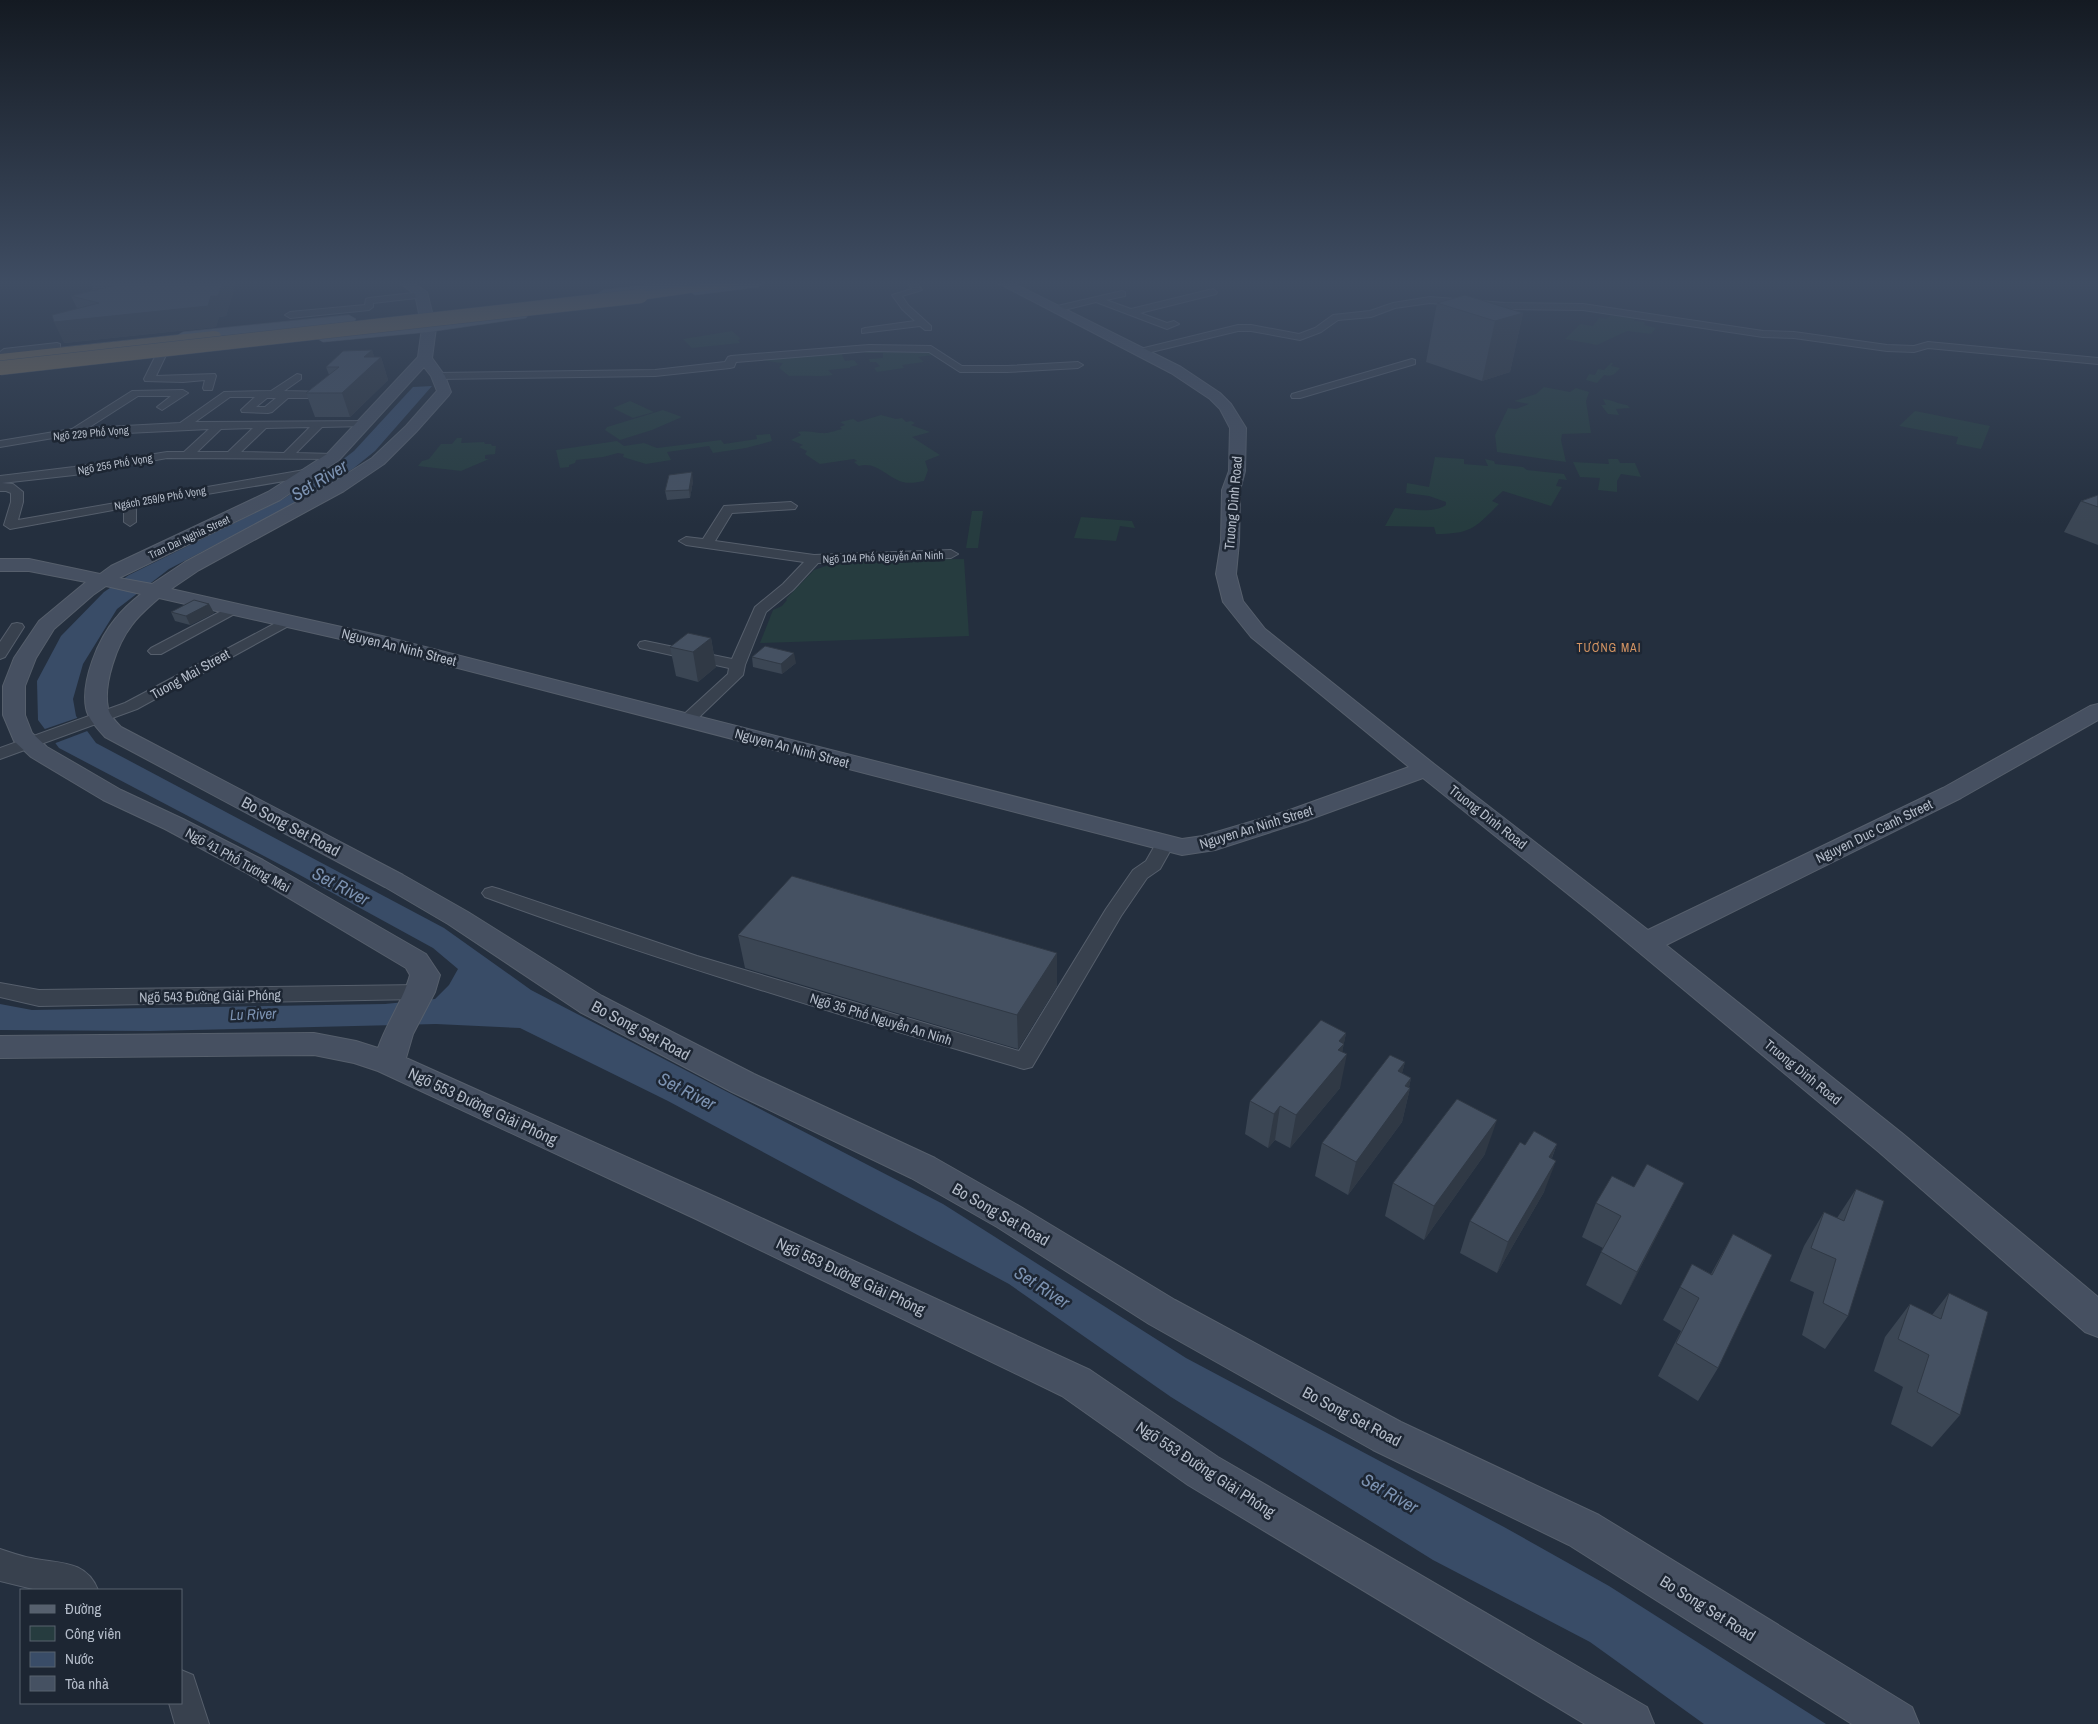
<svg xmlns="http://www.w3.org/2000/svg" width="2098" height="1724" viewBox="0 0 2098 1724" font-family="'Archivo Narrow',sans-serif">
	<style>
		.green { fill: #263c3f }
		.water { fill: #394c67 }
		.pier { fill: #242f3e }
		.lines { fill: none; stroke-linecap: round; stroke-linejoin: round }
		.street-casing { stroke: #565f6c; stroke-width: 2 }
		.secondary-casing { stroke: #565f6c; stroke-width: 2 }
		.primary-casing { stroke: #414a57; stroke-width: 1 }
		.highway-casing { stroke: #434c59; stroke-width: 1 }
		.street { fill: #38414e; fill-rule: evenodd }
		.secondary { fill: #465061; fill-rule: evenodd }
		.primary { fill: #56606e; fill-rule: evenodd }
		.highway { fill: #746855; fill-rule: evenodd }
		.highway-bridge-casing { stroke: #434c59; stroke-width: 15; stroke-linecap: butt }
		.highway-bridge { stroke: #746855; stroke-width: 14 }
		.wall { fill: #3b4654 }
		.shaded-wall { fill: #303945 }
		.building { fill: #455162; stroke: #303945 }
		.labels { text-anchor: middle; dominant-baseline: central; stroke-width: 5; stroke-linejoin: round; paint-order: stroke }
		.far-street-label { font-size: 11px; fill: #b4bcc9; stroke: #1d2633 }
		.far-neighbourhood-label { font-size: 12px; letter-spacing: 1px; fill: #d59563; stroke: #1d2633 }
		.street-label { font-size: 14px; fill: #b4bcc9; stroke: #1d2633 }
		.water-label { font-size: 15px; font-style: italic; fill: #7c92b1; stroke: #1d2633 }
		.near-street-label { font-size: 16px; fill: #b4bcc9; stroke: #1d2633 }
		.near-water-label { font-size: 18px; font-style: italic; fill: #7c92b1; stroke: #1d2633 }
	</style>
	<rect width="100%" height="100%" fill="#242f3e"/>
	<!-- green -->
	<g class="green">
		<polygon points="1611,315 1635,318 1634,321 1645,322 1644,325 1656,328 1651,334 1627,331 1597,345 1565,339 1580,324 1593,326 1599,318 1607,319"/>
		<polygon points="732,331 741,339 738,340 740,343 692,348 683,339"/>
		<polygon points="866,349 924,349 933,355 918,357 924,362 902,365 904,368 877,372 874,368 880,366 876,362 870,362 869,359 883,358 883,353 865,353"/>
		<path d="M 842,351 L 842,355 L 845,361 L 854,360 L 858,365 L 850,367 L 850,368 L 828,370 L 833,375 C 818,377 804,375 789,376 L 779,368 L 783,363 C 773,363 766,360 756,360 Z"/>
		<path d="M 1611,363 L 1613,363 L 1611,366 L 1620,368 C 1614,374 1614,377 1604,375 L 1597,383 L 1586,380 L 1589,374 L 1595,375 L 1598,369 L 1604,370 Z"/>
		<polygon points="1544,387 1570,392 1576,388 1589,392 1586,401 1591,433 1562,434 1561,440 1566,462 1497,452 1495,435 1508,408 1516,409 1529,404 1514,401 1536,394"/>
		<path d="M 1603,399 C 1613,400 1618,404 1627,405 L 1630,408 L 1616,409 L 1619,415 L 1608,414 L 1601,405 L 1606,405 Z"/>
		<polygon points="630,401 654,412 633,418 613,408"/>
		<polygon points="663,410 682,417 652,430 620,440 605,430 607,427"/>
		<polygon points="1915,411 1990,426 1981,449 1956,444 1958,437 1899,426"/>
		<path d="M 881,415 L 896,419 L 902,418 L 906,422 L 911,421 L 915,423 L 911,425 L 930,432 L 912,437 L 940,455 L 925,461 L 928,470 L 924,481 C 918,482 909,484 903,482 C 887,478 877,461 859,466 L 854,462 L 857,461 L 854,459 L 820,464 L 805,454 L 807,451 L 799,447 L 803,445 L 791,440 L 801,435 L 798,432 C 806,430 814,433 822,433 C 827,434 837,430 842,429 L 840,427 L 845,425 L 840,422 L 853,419 L 858,422 Z"/>
		<polygon points="770,434 772,441 746,448 713,453 709,446 667,452 671,460 646,464 623,457 624,454 618,453 603,457 576,460 575,463 569,465 569,467 560,468 556,450 617,441 624,446 644,443 657,448 721,440 724,444 757,439 756,435"/>
		<polygon points="457,438 462,438 461,443 484,442 485,444 491,444 492,446 496,446 495,454 485,455 485,459 489,459 461,471 418,466 422,461 429,459 441,444 452,444"/>
		<path d="M 1435,457 L 1464,459 L 1464,464 L 1488,466 L 1485,459 L 1494,461 L 1495,464 L 1523,467 L 1527,470 L 1564,474 L 1567,480 L 1559,479 L 1556,486 L 1562,487 L 1551,506 L 1503,491 L 1492,501 L 1499,504 C 1475,528 1471,534 1436,534 L 1434,527 L 1385,526 L 1395,508 C 1411,509 1432,514 1446,505 L 1446,502 L 1429,496 L 1406,493 L 1407,483 L 1429,487 Z"/>
		<polygon points="1608,459 1618,459 1620,463 1635,463 1641,477 1621,474 1617,481 1617,492 1598,490 1600,478 1580,477 1573,462 1609,464"/>
		<polygon points="972,511 983,511 978,548 966,548"/>
		<polygon points="1081,517 1132,521 1135,528 1120,526 1116,541 1074,538"/>
		<polygon points="964,559 969,636 760,643 773,610 782,606 787,600 786,599 814,570 844,560"/>
	</g>
	<!-- water -->
	<polygon class="water" points="432,386 375,451 354,468 319,491 169,569 117,609 83,664 73,699 76,716 96,743 444,928 531,990 943,1204 1186,1358 1504,1527 1609,1586 1826,1724 1704,1724 1590,1642 1433,1560 1171,1397 1009,1284 668,1101 520,1028 436,1024 151,1031 0,1030 0,1004 32,1010 385,1004 435,999 449,985 458,969 433,948 298,874 59,748 38,720 37,681 61,636 104,592 129,575 283,499 333,467 354,451 413,387"/>
	<!-- pier -->
	<polygon class="pier" points="80,717 90,730 53,744 42,730"/>
	<g class="lines">
		<defs>
			<g id="street">
				<polygon points="908,283 916,283 922,290 902,296 908,305 931,326 931,330 925,330 920,326 862,333 862,329 865,328 915,321 902,309 892,295 912,289"/>
				<polygon points="1213,289 1217,292 1216,294 1140,313 1167,323 1174,321 1179,324 1167,329 1096,302 1056,312 1052,309 1053,307 1122,291 1125,292 1125,296 1106,300 1131,309"/>
				<polygon points="422,292 425,293 425,297 373,303 373,307 369,310 290,318 285,315 290,312 365,305 366,299 369,298"/>
				<polygon points="1430,297 1505,303 1583,304 1763,331 1794,332 1887,345 1914,346 1928,342 2098,358 2098,364 1928,348 1914,352 1887,351 1794,338 1763,337 1583,310 1505,309 1430,303 1395,308 1371,317 1338,320 1321,332 1300,340 1251,331 1238,331 1139,355 1134,352 1136,350 1238,325 1251,325 1299,334 1315,328 1333,315 1370,311 1393,303"/>
				<polygon points="57,343 60,344 60,348 10,354 5,357 0,357 0,352 4,349"/>
				<polygon points="869,345 931,346 962,366 1007,366 1078,362 1083,365 1078,368 1007,372 960,372 929,352 869,351 736,362 734,367 730,368 655,376 438,379 433,376 438,373 655,370 725,362 728,357 731,356"/>
				<polygon points="161,352 166,355 156,376 215,374 216,376 212,390 204,390 203,388 205,380 183,382 145,381 144,379 156,355"/>
				<polygon points="1412,359 1415,360 1415,364 1300,398 1292,398 1291,396 1292,394"/>
				<path d="M 297,374 L 301,375 L 301,379 L 284,391 L 330,392 L 335,395 L 330,398 L 288,398 L 272,412 L 268,413 L 242,412 L 241,410 L 255,397 L 230,397 L 195,422 L 370,421 L 371,423 L 366,426 L 322,427 L 296,453 L 333,454 L 339,457 L 337,459 L 167,458 L 74,475 L 2,483 L 13,484 L 23,492 L 23,502 L 18,520 L 310,469 L 316,473 L 314,476 L 136,506 L 136,522 L 130,526 L 124,522 L 124,508 L 10,529 L 4,525 L 11,502 L 11,493 L 6,491 L 0,491 L 0,476 L 74,467 L 167,452 L 184,452 L 209,429 L 65,436 L 0,447 L 0,441 L 72,429 L 132,391 L 183,390 L 188,393 L 162,410 L 157,407 L 171,396 L 138,396 L 88,428 L 180,423 L 224,392 L 271,391 ZM 267,398 L 276,398 L 265,407 L 256,407 ZM 310,427 L 284,453 L 241,452 L 266,428 ZM 253,428 L 228,452 L 197,452 L 221,429 Z"/>
				<polygon points="791,502 797,506 795,509 732,513 715,541 814,555 951,550 958,554 951,558 818,563 793,590 766,612 745,665 743,675 693,723 681,723 679,720 681,717 728,674 729,668 640,648 638,645 640,642 645,641 732,659 755,607 783,584 804,562 686,545 679,541 686,537 703,539 724,506"/>
				<polygon points="233,605 238,606 240,609 238,612 161,654 151,654 148,651 151,648"/>
				<polygon points="287,617 292,618 294,621 292,624 137,709 0,759 0,748 125,703"/>
				<polygon points="17,623 22,624 24,627 5,657 0,659 0,642 12,624"/>
				<path d="M 1165,838 L 1172,840 L 1174,844 L 1160,869 L 1147,878 L 1121,916 L 1032,1067 L 1024,1069 C 843,1016 662,962 485,897 L 482,893 L 485,889 L 492,887 L 499,889 L 697,956 L 1019,1051 L 1106,909 L 1133,870 L 1146,861 L 1158,840 Z"/>
				<polygon points="0,983 39,990 420,985 427,987 431,992 427,997 420,999 39,1006 0,997"/>
				<path d="M 0,1549 C 10,1552 20,1556 31,1558 C 57,1564 86,1559 98,1590 L 37,1590 L 0,1581 Z"/>
				<polygon points="181,1670 193,1675 209,1724 175,1724 169,1703 181,1703"/>
			</g>
			<path id="secondary" d="M 399,283 L 413,283 L 427,292 L 436,328 L 432,358 L 445,376 L 451,392 L 449,395 L 416,432 L 384,464 L 344,491 L 199,570 L 171,589 L 382,636 L 1182,839 L 1203,836 L 1287,811 L 1409,767 L 1251,637 L 1223,602 L 1216,574 L 1221,542 L 1222,490 L 1229,471 L 1230,428 L 1220,409 L 1210,399 L 1171,373 L 998,283 L 1013,283 L 1181,367 L 1220,393 L 1231,404 L 1246,428 L 1245,471 L 1240,490 L 1239,542 L 1236,574 L 1243,601 L 1265,629 L 1434,764 L 1648,930 L 1943,788 L 2090,706 L 2098,704 L 2098,720 L 1961,798 L 1666,945 L 1903,1134 L 2098,1297 L 2098,1337 L 2085,1332 L 1879,1152 L 1593,914 L 1423,778 L 1305,821 L 1215,850 L 1182,855 L 380,648 L 159,598 C 150,606 139,615 132,625 C 117,644 103,684 108,708 C 110,716 116,722 121,727 L 403,875 L 468,912 L 602,996 L 754,1074 L 935,1158 L 1021,1207 L 1175,1300 L 1401,1422 L 1599,1515 L 1912,1707 L 1919,1724 L 1852,1724 L 1569,1545 L 1373,1450 L 1149,1324 L 997,1227 L 911,1178 L 732,1092 L 580,1012 L 448,924 L 385,887 L 105,737 C 98,729 88,719 86,708 C 81,681 98,639 116,618 C 123,609 132,601 141,594 L 106,586 L 93,595 L 54,629 L 36,658 L 25,686 L 25,715 L 32,733 L 47,747 L 121,790 L 183,819 L 263,860 L 426,954 L 440,975 L 435,992 L 413,1034 L 406,1058 L 720,1199 L 1090,1370 L 1218,1457 L 1647,1707 L 1654,1724 L 1585,1724 L 1188,1485 L 1062,1396 L 696,1219 L 378,1071 L 354,1063 L 314,1055 L 0,1058 L 0,1036 L 314,1033 L 356,1041 L 378,1048 C 387,1022 403,1001 410,975 L 406,968 L 245,872 L 165,829 L 103,800 L 31,757 L 14,741 L 3,715 L 3,686 L 14,658 L 39,621 L 86,582 L 29,571 L 0,571 L 0,559 L 29,559 L 100,574 L 111,566 L 268,492 L 327,454 L 418,357 L 422,328 L 415,294 ZM 424,367 L 431,376 L 437,391 L 406,426 L 372,458 L 332,483 L 185,562 L 152,584 L 119,578 L 280,500 L 339,460 Z"/>
			<g id="primary">
				<polygon points="660,283 692,283 686,287 603,298 597,294 603,290"/>
				<polygon points="730,283 764,283 758,287 695,295 689,291 695,287"/>
				<polygon points="521,311 526,312 528,315 526,318 429,332 323,342 316,338 323,334 429,324"/>
				<polygon points="349,315 356,319 354,322 183,340 176,336 183,332"/>
			</g>
			<g id="highway">
				<polygon points="707,283 738,283 732,287 641,300 635,296 641,292"/>
				<polygon points="214,331 219,332 221,335 219,338 0,362 0,354"/>
			</g>
		</defs>
		<!-- street casing -->
		<use href="#street" class="street-casing"/>
		<!-- secondary casing -->
		<use href="#secondary" class="secondary-casing"/>
		<!-- primary casing -->
		<use href="#primary" class="primary-casing"/>
		<!-- highway casing -->
		<use href="#highway" class="highway-casing"/>
		<!-- street -->
		<use href="#street" class="street"/>
		<!-- secondary -->
		<use href="#secondary" class="secondary"/>
		<!-- primary -->
		<use href="#primary" class="primary"/>
		<!-- highway -->
		<use href="#highway" class="highway"/>
		<defs>
			<polyline id="highway-bridge" points="0,368 641,296"/>
		</defs>
		<!-- highway-bridge casing -->
		<use href="#highway-bridge" class="highway-bridge-casing"/>
		<!-- highway-bridge -->
		<use href="#highway-bridge" class="highway-bridge"/>
	</g>
	<!-- wall -->
	<g class="wall">
		<polygon points="90,283 236,283 226,316 219,317 216,327 64,343 77,308 71,296 93,290"/>
		<polygon points="1437,303 1523,313 1510,372 1482,381 1426,362"/>
		<polygon points="372,350 374,357 381,357 388,380 350,417 315,417 306,393 329,375 326,367"/>
		<polygon points="693,481 690,498 667,500 665,491"/>
		<polygon points="2098,495 2098,545 2064,532 2081,501"/>
		<polygon points="209,604 214,613 190,625 175,621 171,612"/>
		<polygon points="711,638 716,667 698,682 676,676 670,647"/>
		<polygon points="752,657 796,663 782,674 753,667"/>
		<polygon points="738,935 1057,953 1057,986 1018,1049 745,968"/>
		<polygon points="1346,1033 1342,1052 1340,1088 1290,1148 1275,1140 1268,1148 1245,1134 1250,1101"/>
		<polygon points="1405,1062 1402,1073 1411,1078 1409,1087 1410,1088 1402,1122 1348,1195 1315,1176 1322,1143"/>
		<polygon points="1557,1144 1552,1158 1544,1192 1497,1273 1460,1253 1470,1221 1525,1145"/>
		<polygon points="1485,1154 1424,1240 1385,1216 1393,1183"/>
		<polygon points="1684,1183 1667,1216 1621,1305 1586,1285 1603,1248 1582,1237 1596,1203 1634,1187"/>
		<polygon points="1856,1189 1848,1316 1825,1349 1802,1335 1814,1292 1790,1281 1804,1246 1824,1212 1837,1218"/>
		<polygon points="1733,1234 1718,1368 1698,1401 1658,1376 1681,1331 1663,1320 1692,1264 1711,1274"/>
		<polygon points="1949,1293 1960,1415 1932,1447 1891,1424 1903,1387 1874,1371 1885,1337 1910,1304 1932,1315"/>
	</g>
	<!-- shaded-wall -->
	<g class="shaded-wall">
		<polygon points="223,283 236,283 226,316 219,317 216,327 64,343 54,322"/>
		<polygon points="1523,313 1510,372 1482,381 1495,321"/>
		<polygon points="372,350 376,362 381,357 388,380 350,417 342,393 364,357"/>
		<polygon points="692,472 693,481 690,498 689,490"/>
		<polygon points="209,604 214,613 190,625 186,616"/>
		<polygon points="711,638 716,667 698,682 693,652"/>
		<polygon points="794,653 796,663 782,674 781,664"/>
		<polygon points="1057,953 1057,986 1018,1049 1017,1015"/>
		<polygon points="1346,1033 1340,1063 1347,1054 1340,1088 1290,1148 1296,1115 1339,1041"/>
		<polygon points="1405,1062 1396,1095 1398,1071"/>
		<polygon points="1411,1078 1408,1092 1410,1088 1402,1122 1348,1195 1356,1162"/>
		<polygon points="1280,1106 1275,1140 1268,1148 1274,1114"/>
		<polygon points="1497,1120 1485,1154 1424,1240 1434,1206"/>
		<polygon points="1557,1144 1545,1175 1549,1157"/>
		<polygon points="1556,1161 1544,1192 1497,1273 1508,1242"/>
		<polygon points="1684,1183 1667,1216 1621,1305 1637,1272"/>
	</g>
	<!-- building -->
	<g class="building">
		<polygon points="100,283 223,283 218,296 211,296 208,306 54,322 52,315 99,303 71,296 112,286"/>
		<polygon points="1465,295 1523,313 1495,321 1437,303"/>
		<polygon points="372,350 364,357 381,357 342,393 306,393 339,367 326,367 343,351"/>
		<polygon points="692,472 689,490 665,491 669,475"/>
		<polygon points="2098,495 2098,507 2081,501"/>
		<polygon points="194,600 209,604 186,616 171,612"/>
		<polygon points="688,633 711,638 693,652 670,647"/>
		<polygon points="765,646 794,653 781,664 752,657"/>
		<polygon points="792,876 1057,953 1017,1015 738,935"/>
		<polygon points="1321,1020 1346,1033 1339,1041 1344,1044 1338,1050 1347,1054 1296,1115 1280,1106 1274,1114 1250,1101"/>
		<polygon points="1390,1055 1405,1062 1398,1071 1411,1078 1405,1086 1410,1088 1356,1162 1322,1143"/>
		<polygon points="1457,1099 1497,1120 1434,1206 1393,1183"/>
		<polygon points="1534,1131 1557,1144 1549,1157 1556,1161 1508,1242 1470,1221 1520,1142 1525,1145"/>
		<polygon points="1647,1164 1684,1183 1637,1272 1601,1252 1621,1216 1596,1203 1612,1176 1634,1187"/>
		<polygon points="1856,1189 1884,1201 1848,1316 1823,1303 1836,1259 1811,1248 1824,1212 1844,1221"/>
		<polygon points="1733,1234 1772,1255 1718,1368 1676,1343 1699,1298 1680,1287 1692,1264 1712,1275"/>
		<polygon points="1949,1293 1988,1312 1960,1415 1917,1392 1929,1355 1898,1339 1910,1304 1941,1319"/>
	</g>
	<!-- sky -->
	<linearGradient id="sky" x2="0" y2="1"><stop stop-color="#141a22"/><stop offset="0.54" stop-color="#3f4d63"/><stop offset="1" stop-color="#3f4d63" stop-opacity="0"/></linearGradient>
	<rect width="2098" height="524" fill="url(#sky)"/>
	<g class="labels">
		<!-- far-street labels -->
		<g class="far-street-label">
			<text transform="translate(91 433) rotate(-5)">Ngõ 229 Phố Vọng</text>
			<text transform="translate(115 464) rotate(-10)">Ngõ 255 Phố Vọng</text>
			<text transform="translate(160 498) rotate(-10)">Ngách 259/9 Phố Vọng</text>
			<text transform="translate(189 537) rotate(-25)">Tran Dai Nghia Street</text>
			<text transform="translate(883 557) rotate(-2)">Ngõ 104 Phố Nguyễn An Ninh</text>
		</g>
		<!-- far-neighbourhood labels -->
		<g class="far-neighbourhood-label">
			<text x="1609" y="648">TƯƠNG MAI</text>
		</g>
		<!-- street labels -->
		<g class="street-label">
			<text transform="translate(1233 503) rotate(-85)">Truong Dinh Road</text>
			<text transform="translate(399 647) rotate(14)">Nguyen An Ninh Street</text>
			<text transform="translate(190 674) rotate(-29)">Tuong Mai Street</text>
			<text transform="translate(792 748) rotate(15)">Nguyen An Ninh Street</text>
			<text transform="translate(1488 817) rotate(38)">Truong Dinh Road</text>
			<text transform="translate(1256 827) rotate(-17)">Nguyen An Ninh Street</text>
			<text transform="translate(1874 831) rotate(-26)">Nguyen Duc Canh Street</text>
			<text transform="translate(238 860) rotate(29)">Ngõ 41 Phố Tương Mai</text>
			<text transform="translate(210 996) rotate(-1)">Ngõ 543 Đường Giải Phóng</text>
			<text transform="translate(881 1019) rotate(17)">Ngõ 35 Phố Nguyễn An Ninh</text>
			<text transform="translate(1803 1072) rotate(39)">Truong Dinh Road</text>
		</g>
		<!-- water labels -->
		<g class="water-label">
			<text transform="translate(253 1014) rotate(-2)">Lu River</text>
		</g>
		<!-- near-street labels -->
		<g class="near-street-label">
			<text transform="translate(291 826) rotate(28)">Bo Song Set Road</text>
			<text transform="translate(641 1030) rotate(28)">Bo Song Set Road</text>
			<text transform="translate(483 1106) rotate(25)">Ngõ 553 Đường Giải Phóng</text>
			<text transform="translate(1001 1214) rotate(30)">Bo Song Set Road</text>
			<text transform="translate(851 1276) rotate(25)">Ngõ 553 Đường Giải Phóng</text>
			<text transform="translate(1352 1416) rotate(28)">Bo Song Set Road</text>
			<text transform="translate(1206 1469) rotate(33)">Ngõ 553 Đường Giải Phóng</text>
			<text transform="translate(1708 1608) rotate(32)">Bo Song Set Road</text>
		</g>
		<!-- near-water labels -->
		<g class="near-water-label">
			<text transform="translate(319 480) rotate(-31)">Set River</text>
			<text transform="translate(341 886) rotate(28)">Set River</text>
			<text transform="translate(687 1091) rotate(27)">Set River</text>
			<text transform="translate(1042 1287) rotate(33)">Set River</text>
			<text transform="translate(1390 1493) rotate(30)">Set River</text>
		</g>
	</g>
	<!-- legend -->
	<rect x="20" y="1589" width="162" height="115" fill="#1d2633" stroke="#59626f"/>
	<rect x="30" y="1605" width="25" height="8" fill="#56606e" stroke="#59626f"/>
	<text x="65" y="1614" font-size="15" fill="#b4bcc9">Đường</text>
	<rect x="30" y="1626" width="25" height="15" fill="#263c3f" stroke="#59626f"/>
	<text x="65" y="1639" font-size="15" fill="#b4bcc9">Công viên</text>
	<rect x="30" y="1652" width="25" height="15" fill="#394c67" stroke="#59626f"/>
	<text x="65" y="1664" font-size="15" fill="#b4bcc9">Nước</text>
	<rect x="30" y="1676" width="25" height="15" fill="#455162" stroke="#59626f"/>
	<text x="65" y="1689" font-size="15" fill="#b4bcc9">Tòa nhà</text>
</svg>
